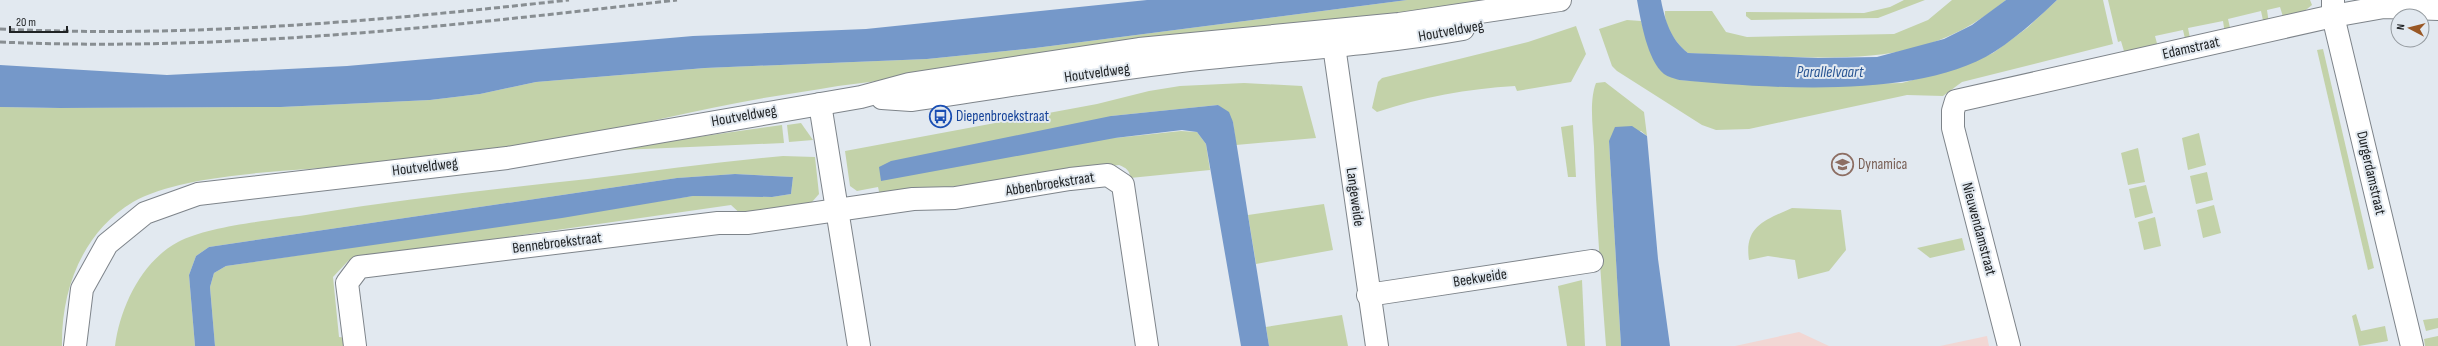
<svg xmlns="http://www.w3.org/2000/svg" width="2438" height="346" viewBox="0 0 2438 346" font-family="'Sofia Sans Condensed',sans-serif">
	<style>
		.education { fill: #f2d7d4 }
		.green { fill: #c3d2a9 }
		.water { fill: #7598c9 }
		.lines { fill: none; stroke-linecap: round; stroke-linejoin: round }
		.minor-casing { stroke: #7e848a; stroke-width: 24 }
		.minor { stroke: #fff; stroke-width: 22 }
		.rail { stroke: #888e92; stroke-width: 3; stroke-dasharray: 6 3; stroke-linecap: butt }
		.labels { text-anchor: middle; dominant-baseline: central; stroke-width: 4; stroke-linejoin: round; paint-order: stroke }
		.street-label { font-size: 15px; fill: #202325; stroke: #e2e9f0 }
		.transit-label { font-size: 15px; fill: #164399; stroke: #e2e9f0; text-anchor: start }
		.education-label { font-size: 15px; fill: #785e54; stroke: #e2e9f0; text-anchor: start }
		.water-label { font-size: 16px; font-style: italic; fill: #295593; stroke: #e2e9f0 }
	</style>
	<rect width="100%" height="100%" fill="#e2e9f0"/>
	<!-- education -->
	<g class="education">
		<polygon points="1799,332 1829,346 1735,346"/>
		<polygon points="1987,336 1989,346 1940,346"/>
	</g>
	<!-- green -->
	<g class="green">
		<path d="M 1407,0 L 1515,0 L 838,86 C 804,92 771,96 737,103 C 673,115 610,132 545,141 C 484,150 422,159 360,165 C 299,171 185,172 133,202 C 83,232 61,289 62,346 L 0,346 L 0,107 L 60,108 L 281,107 L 430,100 L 480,94 L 536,82 L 705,68 L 927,59 L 1035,48 Z"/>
		<polygon points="1904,0 1925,0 1878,18 1751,20 1746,16 1746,12 1864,13 1890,7"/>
		<path d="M 1952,0 L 2006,0 C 1936,58 1872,59 1785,57 C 1753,55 1720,55 1688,53 C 1676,43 1664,27 1665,11 L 1712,11 L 1726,32 L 1747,37 L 1894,34 L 1928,20 Z"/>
		<polygon points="2057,0 2103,0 2113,44 1962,82 1943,96 1907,95 1749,129 1716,130 1702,125 1617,71 1612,66 1599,29 1627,20 1641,21 1649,48 1658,67 1679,80 1776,86 1902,83 1963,66 1993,53 2027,28"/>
		<polygon points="2108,0 2310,0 2312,5 2302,13 2284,20 2280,7 2267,10 2269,24 2264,25 2261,11 2228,19 2231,32 2225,34 2223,21 2188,28 2191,43 2186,43 2183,30 2155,36 2159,51 2126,58 2121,41 2118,42"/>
		<path d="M 1576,26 L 1586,54 L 1571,82 L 1517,91 L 1515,86 C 1467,89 1422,97 1377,112 L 1372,108 L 1378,82 L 1382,78 L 1528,42 Z"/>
		<polygon points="2323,49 2374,268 2368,270 2317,50"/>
		<path d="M 1605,82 L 1644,112 L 1647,136 L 1641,131 L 1609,141 L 1621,346 L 1606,346 C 1601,280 1596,214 1594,147 C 1593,128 1589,101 1596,83 Z"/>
		<path d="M 1244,83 L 1302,86 L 1316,138 L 1236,145 L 1233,122 L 1218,105 L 1111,116 L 1115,138 L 1181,131 L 1197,132 L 1206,144 L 1210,170 L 1130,178 C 1130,170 1126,168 1119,165 L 880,196 L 878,187 L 857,191 L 850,186 L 845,151 L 1097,104 L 1149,91 L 1180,86 Z"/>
		<polygon points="801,123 813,140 789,142 787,125"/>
		<polygon points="782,125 784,143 598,151"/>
		<polygon points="1573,125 1576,177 1568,177 1561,127"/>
		<polygon points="2199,133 2206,165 2188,170 2182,138"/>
		<polygon points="2138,148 2145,182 2128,185 2121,153"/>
		<path d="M 783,156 L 815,157 L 819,194 L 812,202 L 811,209 L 744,217 L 731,205 L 349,260 L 333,277 L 339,337 L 347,338 L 347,346 L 215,346 L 210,287 L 214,273 L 226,266 L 240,264 L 693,196 L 772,197 L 791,194 L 793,177 L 735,174 L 677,178 L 209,247 L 196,256 L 189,275 L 195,346 L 115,346 C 120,307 142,261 178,242 C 209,225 276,220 312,214 C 404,199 496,189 588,179 C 653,171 718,162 783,156 Z"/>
		<polygon points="2207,172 2213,200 2196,204 2190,176"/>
		<polygon points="2146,185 2153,213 2135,218 2129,189"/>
		<polygon points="1324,204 1333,250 1256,264 1248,215"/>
		<polygon points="2214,205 2221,233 2203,238 2197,210"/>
		<path d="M 1792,208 L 1841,210 L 1846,250 L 1829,271 L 1798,279 L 1795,260 L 1768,256 L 1749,260 C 1744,226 1765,220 1792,208 Z"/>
		<polygon points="2155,217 2161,246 2144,250 2138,222"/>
		<polygon points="1962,238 1965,250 1930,258 1917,248"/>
		<polygon points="1582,280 1585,346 1567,346 1558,286"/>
		<polygon points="2356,314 2361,331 2385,326 2388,341 2359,346 2352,316"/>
		<polygon points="1342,315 1348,346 1269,346 1266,327"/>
		<polygon points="2438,318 2438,328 2426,331 2423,320"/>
		<polygon points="2438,336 2438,346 2425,346 2424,339"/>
	</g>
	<!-- water -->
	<g class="water">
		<polygon points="1147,0 1407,0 1035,48 927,59 705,68 536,82 480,94 430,100 281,107 60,108 0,107 0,65 167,75 347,66 693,36 866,29"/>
		<path d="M 1637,0 L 1661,0 C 1665,21 1671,40 1688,53 L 1818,58 L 1877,57 L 1944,39 L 1972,25 L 2006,0 L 2057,0 C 2037,19 2017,37 1994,52 C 1918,100 1766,88 1679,80 C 1674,78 1668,77 1664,74 C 1647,60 1641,21 1637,0 Z"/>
		<polygon points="1218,105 1229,112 1233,122 1269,346 1241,346 1206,144 1197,132 1182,130 1115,138 881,181 879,167 891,161 1111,116"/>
		<polygon points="1632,126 1647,136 1658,259 1670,346 1621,346 1609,141 1615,127"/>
		<polygon points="735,174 793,177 791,194 772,197 693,196 562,218 226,266 214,273 210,287 215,346 195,346 189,275 196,256 209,247 677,178"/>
	</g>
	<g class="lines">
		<defs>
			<g id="minor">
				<polyline points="2333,1 2333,16 2412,346"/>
				<polyline points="1332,32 1377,346"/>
				<path d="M 882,98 L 911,100 C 1001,87 1091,72 1181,61 C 1275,50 1369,46 1463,29"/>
				<polyline points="820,104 859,346"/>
				<polyline points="1368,295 1592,261"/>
				<polyline points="75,346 82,289 107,244 145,213 198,194 507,158 861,97 909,84 1139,49 1399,24 1560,0"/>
				<polyline points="355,346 347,283 359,267 718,223 747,223 913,199 955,198 1070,179 1108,175 1123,185 1147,346"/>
				<polyline points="2009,346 1953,128 1953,111 1956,101 2333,16 2384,7 2438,9"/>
			</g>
		</defs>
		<!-- minor casing -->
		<use href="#minor" class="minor-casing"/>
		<!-- minor -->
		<use href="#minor" class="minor"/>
		<!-- rail -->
		<g class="rail">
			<path d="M 0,29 C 191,38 379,21 569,0"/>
			<path d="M 0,42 C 227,52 451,26 677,0"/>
		</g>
	</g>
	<!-- icons -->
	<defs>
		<symbol id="bus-ring" viewBox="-11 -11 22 22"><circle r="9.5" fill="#e2e9f0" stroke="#1a4fb4" stroke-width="1.5"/><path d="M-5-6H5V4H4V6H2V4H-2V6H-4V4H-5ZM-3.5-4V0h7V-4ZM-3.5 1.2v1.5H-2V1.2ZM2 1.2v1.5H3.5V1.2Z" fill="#1a4fb4"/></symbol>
		<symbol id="school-ring" viewBox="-11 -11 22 22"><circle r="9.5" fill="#e2e9f0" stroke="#8d6e63" stroke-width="1.5"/><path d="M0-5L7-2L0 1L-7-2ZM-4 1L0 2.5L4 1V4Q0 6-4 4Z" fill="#8d6e63"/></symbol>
	</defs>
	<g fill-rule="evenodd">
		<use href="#bus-ring" x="928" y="104" width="25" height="25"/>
		<use href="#school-ring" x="1830" y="152" width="25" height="25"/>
	</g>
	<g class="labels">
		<!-- street labels -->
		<g class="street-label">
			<text transform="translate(1451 31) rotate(-10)">Houtveldweg</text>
			<text transform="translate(2191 48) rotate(-13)">Edamstraat</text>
			<text transform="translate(1097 73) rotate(-8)">Houtveldweg</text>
			<text transform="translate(744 116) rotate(-10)">Houtveldweg</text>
			<text transform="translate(425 167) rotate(-7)">Houtveldweg</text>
			<text transform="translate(2371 173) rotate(77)">Durgerdamstraat</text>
			<text transform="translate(1050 184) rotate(-9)">Abbenbroekstraat</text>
			<text transform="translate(1355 197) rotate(82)">Langeweide</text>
			<text transform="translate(1979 229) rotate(75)">Nieuwendamstraat</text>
			<text transform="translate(557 243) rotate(-7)">Bennebroekstraat</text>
			<text transform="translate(1480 278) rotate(-9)">Beekweide</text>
		</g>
		<!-- transit labels -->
		<g class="transit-label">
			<text x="956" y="116">Diepenbroekstraat</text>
		</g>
		<!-- education labels -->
		<g class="education-label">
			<text x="1858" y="164">Dynamica</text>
		</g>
		<!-- water labels -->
		<g class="water-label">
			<text x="1830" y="72">Parallelvaart</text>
		</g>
	</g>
	<!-- north arrow -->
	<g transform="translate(2410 28) rotate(277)"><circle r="19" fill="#e2e9f0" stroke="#949a9f"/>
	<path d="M0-3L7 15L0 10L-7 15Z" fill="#995724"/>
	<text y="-6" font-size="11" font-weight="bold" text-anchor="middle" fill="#202325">N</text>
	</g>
	<!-- scale -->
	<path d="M10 26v6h57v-6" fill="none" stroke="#202325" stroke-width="2"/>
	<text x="16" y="26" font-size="12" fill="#202325" stroke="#e2e9f0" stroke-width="3" paint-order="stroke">20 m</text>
</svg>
